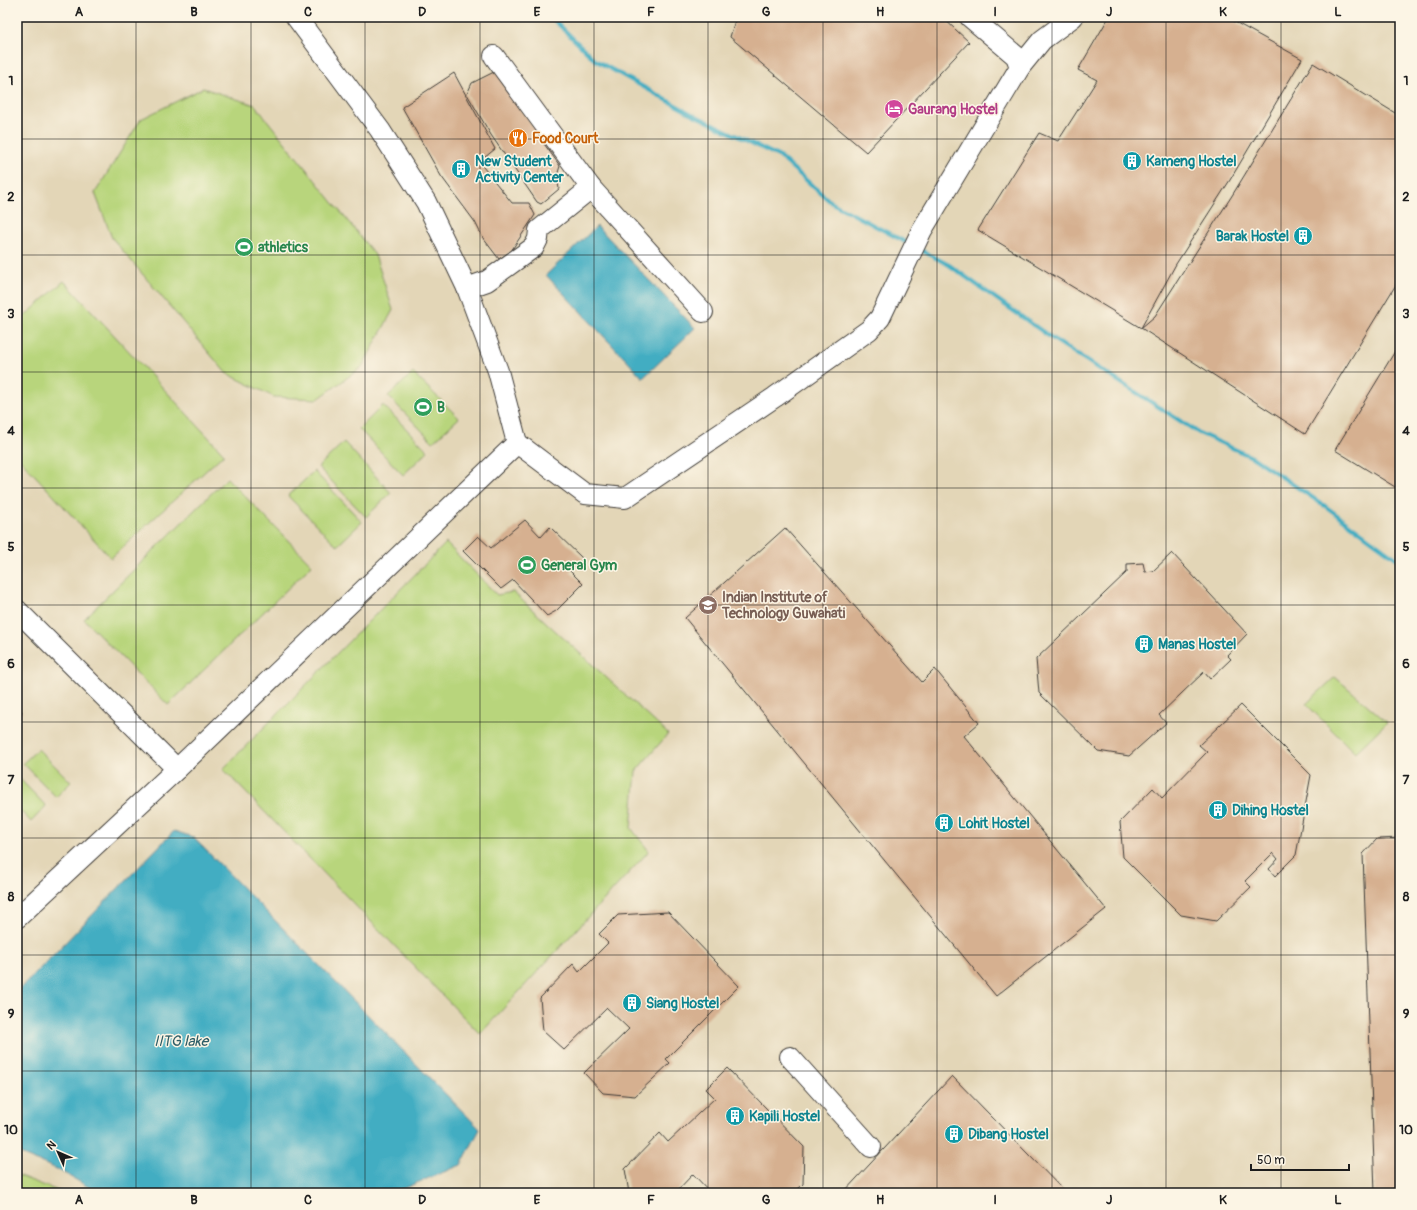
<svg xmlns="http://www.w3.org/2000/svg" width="1417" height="1210" viewBox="0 0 1417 1210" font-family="Pangolin,sans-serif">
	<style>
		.built { fill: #e3d6b7 }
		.green { fill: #b8d57b; stroke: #6a784c }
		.water { fill: #42adc2; stroke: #2f646f }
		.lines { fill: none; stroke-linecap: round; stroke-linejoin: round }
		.stream { stroke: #42adc2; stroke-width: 4 }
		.building { fill: #d6b090 }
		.minor-casing { stroke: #3d3a36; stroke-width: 22 }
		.minor { stroke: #fff; stroke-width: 20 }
		.grid { fill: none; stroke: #1c1c1c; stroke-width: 1; stroke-opacity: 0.55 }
		.labels { text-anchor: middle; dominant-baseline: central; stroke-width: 3; stroke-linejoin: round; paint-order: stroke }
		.hotel-label { font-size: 14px; font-weight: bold; fill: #b23c85; stroke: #fcf5e5; text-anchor: start }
		.food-label { font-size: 14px; font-weight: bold; fill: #c56008; stroke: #fcf5e5; text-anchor: start }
		.culture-label { font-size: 14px; font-weight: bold; fill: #0d838f; stroke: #fcf5e5; text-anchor: start }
		.leisure-label { font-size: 14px; font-weight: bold; fill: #27864d; stroke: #fcf5e5; text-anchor: start }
		.education-label { font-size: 14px; font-weight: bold; fill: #785e54; stroke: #fcf5e5; text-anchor: start }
		.water-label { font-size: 15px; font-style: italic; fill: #2d5d67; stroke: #fcf5e5 }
		.neatline { fill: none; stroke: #1c1c1c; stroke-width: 1.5 }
		.grid-label { font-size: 13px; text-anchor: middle; font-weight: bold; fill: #1c1c1c }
	</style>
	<rect width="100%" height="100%" fill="#fcf5e5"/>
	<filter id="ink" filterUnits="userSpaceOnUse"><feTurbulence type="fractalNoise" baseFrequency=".025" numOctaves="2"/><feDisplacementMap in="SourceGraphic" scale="8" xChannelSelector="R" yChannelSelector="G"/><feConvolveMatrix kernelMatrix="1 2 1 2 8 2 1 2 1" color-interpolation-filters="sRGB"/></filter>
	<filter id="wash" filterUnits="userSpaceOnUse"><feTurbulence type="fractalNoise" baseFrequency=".012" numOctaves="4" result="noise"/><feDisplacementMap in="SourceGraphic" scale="16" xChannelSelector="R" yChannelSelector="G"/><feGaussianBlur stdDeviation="0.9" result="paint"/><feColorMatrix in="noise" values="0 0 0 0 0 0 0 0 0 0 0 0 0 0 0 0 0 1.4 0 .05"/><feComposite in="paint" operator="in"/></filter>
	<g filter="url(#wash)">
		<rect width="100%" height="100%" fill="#f5e2c6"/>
		<!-- built -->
		<rect class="built" x="17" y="17" width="1383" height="1176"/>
		<!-- green -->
		<g class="green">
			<polygon points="203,88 255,105 375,255 393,310 362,367 318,399 274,397 226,373 112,238 95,193 141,119"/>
			<polygon points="64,281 224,454 111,558 17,456 17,323"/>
			<polygon points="413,373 459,418 433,442 388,396"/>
			<polygon points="383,405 428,451 403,475 359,429"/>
			<polygon points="344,442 391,493 366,517 318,467"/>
			<polygon points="314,471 362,522 337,546 288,496"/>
			<polygon points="227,478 312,565 168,705 84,619"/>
			<polygon points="446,543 497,595 513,592 668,734 636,771 631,828 649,851 480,1034 223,769"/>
			<polygon points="1335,677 1387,722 1355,753 1306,704"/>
			<polygon points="38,749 71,782 56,797 23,763"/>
			<polygon points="17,776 46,806 31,822 17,807"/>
			<polygon points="17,1175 63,1193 17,1193"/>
		</g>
		<!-- water -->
		<g class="water">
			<polygon points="597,226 695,328 643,378 546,275"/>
			<polygon points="174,831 193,837 480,1129 461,1165 392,1193 99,1193 57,1169 20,1154 17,1099 17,992"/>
		</g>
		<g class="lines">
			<!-- stream -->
			<g class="stream">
				<polyline points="551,17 595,60 690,113 780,157 832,203 909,244"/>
				<polyline points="919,249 949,265 1053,339 1199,433 1252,457 1325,506 1400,561"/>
			</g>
		</g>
		<g id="blocks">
			<!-- building -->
			<g class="building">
				<polygon points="736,17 942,17 969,42 866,152 730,37"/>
				<polygon points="1109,17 1226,17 1302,59 1230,180 1176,264 1141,328 978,230 1039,133 1058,141 1097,80 1078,70"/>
				<polygon points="1313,63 1400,116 1400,278 1305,434 1141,328 1155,316 1233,194"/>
				<polygon points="496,71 533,126 540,128 545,136 542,141 560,166 557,176 559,189 541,204 537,202 491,135 467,94 472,83"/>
				<polygon points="454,73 495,149 479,162 512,203 529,203 535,215 511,251 499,259 483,238 475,222 441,176 402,107"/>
				<polygon points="1400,343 1400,490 1335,450"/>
				<polygon points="525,520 541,537 550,527 583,559 570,571 583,584 556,611 547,616 513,580 501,589 463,551 478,536 491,548"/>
				<polygon points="785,528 922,682 935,669 979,723 964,736 1106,909 996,996 685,618"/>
				<polygon points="1172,553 1247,634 1227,655 1231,659 1210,679 1204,672 1159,715 1166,723 1129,756 1098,751 1039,693 1036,659 1127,572 1127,564 1143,563 1145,572 1153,571"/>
				<polygon points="1241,705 1311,775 1296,855 1275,876 1269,869 1278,859 1273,853 1245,881 1251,887 1216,921 1181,915 1123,857 1120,822 1153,788 1162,798 1207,752 1199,745"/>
				<polygon points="17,706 22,712 17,717"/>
				<polygon points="1400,838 1400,1193 1375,1193 1363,854 1377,839"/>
				<polygon points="668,912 739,986 666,1059 670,1063 635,1096 603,1093 584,1073 629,1029 607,1008 564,1050 543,1031 540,998 573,964 579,972 608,943 599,934 618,915"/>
				<polygon points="727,1068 804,1147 803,1184 794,1193 711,1193 693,1174 675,1193 629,1193 625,1169 660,1133 668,1142 715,1098 706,1089"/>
				<polygon points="952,1076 1066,1193 843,1193"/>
			</g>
		</g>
	</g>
	<g filter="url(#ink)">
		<use href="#blocks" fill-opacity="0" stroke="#3d3a36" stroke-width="1"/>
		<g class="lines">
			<defs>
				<g id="minor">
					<polyline points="296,17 380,130 426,202 467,288 498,371 517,443"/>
					<polyline points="494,56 591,188 703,312"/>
					<polyline points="1020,67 1042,40 1073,17"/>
					<polyline points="467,288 487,281 534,247 538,239 539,230 591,188"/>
					<polyline points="17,610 177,769"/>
					<polyline points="17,918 177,769 517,443 585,494 625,498 775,397 869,330 880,318 922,230 1020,67 1016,56 970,17"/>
					<polyline points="790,1057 871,1147"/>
				</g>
			</defs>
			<!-- minor casing -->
			<use href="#minor" class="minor-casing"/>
			<!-- minor -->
			<use href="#minor" class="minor"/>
		</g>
	</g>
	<!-- grid -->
	<path class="grid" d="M 136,17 L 136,1193M 251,17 L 251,1193M 365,17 L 365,1193M 480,17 L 480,1193M 594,17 L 594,1193M 708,17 L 708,1193M 823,17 L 823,1193M 937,17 L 937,1193M 1052,17 L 1052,1193M 1166,17 L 1166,1193M 1281,17 L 1281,1193M 17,139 L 1400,139M 17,255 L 1400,255M 17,372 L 1400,372M 17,488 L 1400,488M 17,605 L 1400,605M 17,722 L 1400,722M 17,838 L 1400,838M 17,955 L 1400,955M 17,1071 L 1400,1071"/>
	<!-- icons -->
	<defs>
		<symbol id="hotel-disc" viewBox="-11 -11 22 22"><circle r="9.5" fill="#d1479c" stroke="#fcf5e5"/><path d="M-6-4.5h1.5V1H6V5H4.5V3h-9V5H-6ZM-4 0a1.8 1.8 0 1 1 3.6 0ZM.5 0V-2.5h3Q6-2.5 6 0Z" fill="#fff"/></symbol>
		<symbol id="restaurant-disc" viewBox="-11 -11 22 22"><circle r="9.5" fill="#e8710a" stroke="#fcf5e5"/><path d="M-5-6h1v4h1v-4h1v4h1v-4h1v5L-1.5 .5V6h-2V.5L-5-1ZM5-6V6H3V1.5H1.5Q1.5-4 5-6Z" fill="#fff"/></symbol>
		<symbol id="building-disc" viewBox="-11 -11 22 22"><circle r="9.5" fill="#0f9aa8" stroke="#fcf5e5"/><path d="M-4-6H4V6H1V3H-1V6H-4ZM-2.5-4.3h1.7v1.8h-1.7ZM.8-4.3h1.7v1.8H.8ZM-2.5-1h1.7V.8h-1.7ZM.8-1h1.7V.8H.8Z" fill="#fff"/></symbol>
		<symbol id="stadium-disc" viewBox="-11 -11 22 22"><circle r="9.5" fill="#2e9e5b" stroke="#fcf5e5"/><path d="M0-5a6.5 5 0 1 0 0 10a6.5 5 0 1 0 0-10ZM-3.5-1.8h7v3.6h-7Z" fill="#fff"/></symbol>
		<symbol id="university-disc" viewBox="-11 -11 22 22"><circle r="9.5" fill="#8d6e63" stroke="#fcf5e5"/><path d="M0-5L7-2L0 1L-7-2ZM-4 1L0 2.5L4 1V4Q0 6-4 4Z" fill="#fff"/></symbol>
	</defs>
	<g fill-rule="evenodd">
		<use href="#hotel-disc" x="883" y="98" width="22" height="22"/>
		<use href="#restaurant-disc" x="507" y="127" width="22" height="22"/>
		<use href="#building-disc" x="1121" y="150" width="22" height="22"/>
		<use href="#building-disc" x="450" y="158" width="22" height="22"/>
		<use href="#building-disc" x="1292" y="225" width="22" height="22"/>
		<use href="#stadium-disc" x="233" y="236" width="22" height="22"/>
		<use href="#stadium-disc" x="412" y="396" width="22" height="22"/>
		<use href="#stadium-disc" x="516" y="554" width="22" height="22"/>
		<use href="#university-disc" x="697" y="594" width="22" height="22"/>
		<use href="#building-disc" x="1133" y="633" width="22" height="22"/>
		<use href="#building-disc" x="1207" y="799" width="22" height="22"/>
		<use href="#building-disc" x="933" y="812" width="22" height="22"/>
		<use href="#building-disc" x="621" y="992" width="22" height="22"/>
		<use href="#building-disc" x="724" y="1105" width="22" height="22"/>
		<use href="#building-disc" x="943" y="1123" width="22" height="22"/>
	</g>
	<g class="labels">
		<!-- hotel labels -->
		<g class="hotel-label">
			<text x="908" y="109">Gaurang Hostel</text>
		</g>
		<!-- food labels -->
		<g class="food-label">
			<text x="532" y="138">Food Court</text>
		</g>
		<!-- culture labels -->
		<g class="culture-label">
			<text x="475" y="161">New Student<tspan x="475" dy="16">Activity Center</tspan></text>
			<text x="1146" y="161">Kameng Hostel</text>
			<text x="1289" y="236" text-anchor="end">Barak Hostel</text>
			<text x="1158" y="644">Manas Hostel</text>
			<text x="1232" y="810">Dihing Hostel</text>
			<text x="958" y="823">Lohit Hostel</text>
			<text x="646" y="1003">Siang Hostel</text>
			<text x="749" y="1116">Kapili Hostel</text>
			<text x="968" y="1134">Dibang Hostel</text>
		</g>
		<!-- leisure labels -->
		<g class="leisure-label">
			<text x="258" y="247">athletics</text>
			<text x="437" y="407">B</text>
			<text x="541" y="565">General Gym</text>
		</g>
		<!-- education labels -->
		<g class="education-label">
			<text x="722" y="597">Indian Institute of<tspan x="722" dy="16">Technology Guwahati</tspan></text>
		</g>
		<!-- water labels -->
		<g class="water-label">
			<text x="181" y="1041">IITG lake</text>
		</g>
	</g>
	<!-- margin -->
	<rect width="1417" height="1210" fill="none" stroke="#fcf5e5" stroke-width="44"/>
	<!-- north arrow -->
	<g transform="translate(58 1152) rotate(315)" stroke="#fcf5e5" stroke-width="3" paint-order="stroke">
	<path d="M0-3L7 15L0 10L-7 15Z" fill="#1c1c1c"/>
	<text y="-6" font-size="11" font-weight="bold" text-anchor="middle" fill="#1c1c1c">N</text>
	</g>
	<!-- scale -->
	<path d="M1251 1164v6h98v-6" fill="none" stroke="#1c1c1c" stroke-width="2"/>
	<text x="1257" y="1164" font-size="12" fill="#1c1c1c" stroke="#fcf5e5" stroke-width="3" paint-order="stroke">50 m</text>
	<rect x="22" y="22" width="1373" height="1166" class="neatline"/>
	<g class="grid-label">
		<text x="79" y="16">A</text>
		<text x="194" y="16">B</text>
		<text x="308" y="16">C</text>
		<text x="422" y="16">D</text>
		<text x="537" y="16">E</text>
		<text x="651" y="16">F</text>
		<text x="766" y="16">G</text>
		<text x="880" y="16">H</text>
		<text x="995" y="16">I</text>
		<text x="1109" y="16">J</text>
		<text x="1223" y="16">K</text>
		<text x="1338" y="16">L</text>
		<text x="11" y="85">1</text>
		<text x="1406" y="85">1</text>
		<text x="11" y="201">2</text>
		<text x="1406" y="201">2</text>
		<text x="11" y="318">3</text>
		<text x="1406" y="318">3</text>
		<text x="11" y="435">4</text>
		<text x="1406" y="435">4</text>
		<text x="11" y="551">5</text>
		<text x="1406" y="551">5</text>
		<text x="11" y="668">6</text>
		<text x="1406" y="668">6</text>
		<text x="11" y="784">7</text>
		<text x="1406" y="784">7</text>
		<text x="11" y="901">8</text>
		<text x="1406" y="901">8</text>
		<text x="11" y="1018">9</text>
		<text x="1406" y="1018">9</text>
		<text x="11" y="1134">10</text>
		<text x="1406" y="1134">10</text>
		<text x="79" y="1204">A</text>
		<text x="194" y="1204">B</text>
		<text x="308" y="1204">C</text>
		<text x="422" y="1204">D</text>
		<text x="537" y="1204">E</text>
		<text x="651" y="1204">F</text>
		<text x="766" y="1204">G</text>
		<text x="880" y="1204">H</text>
		<text x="995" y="1204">I</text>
		<text x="1109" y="1204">J</text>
		<text x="1223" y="1204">K</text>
		<text x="1338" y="1204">L</text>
	</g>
</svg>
